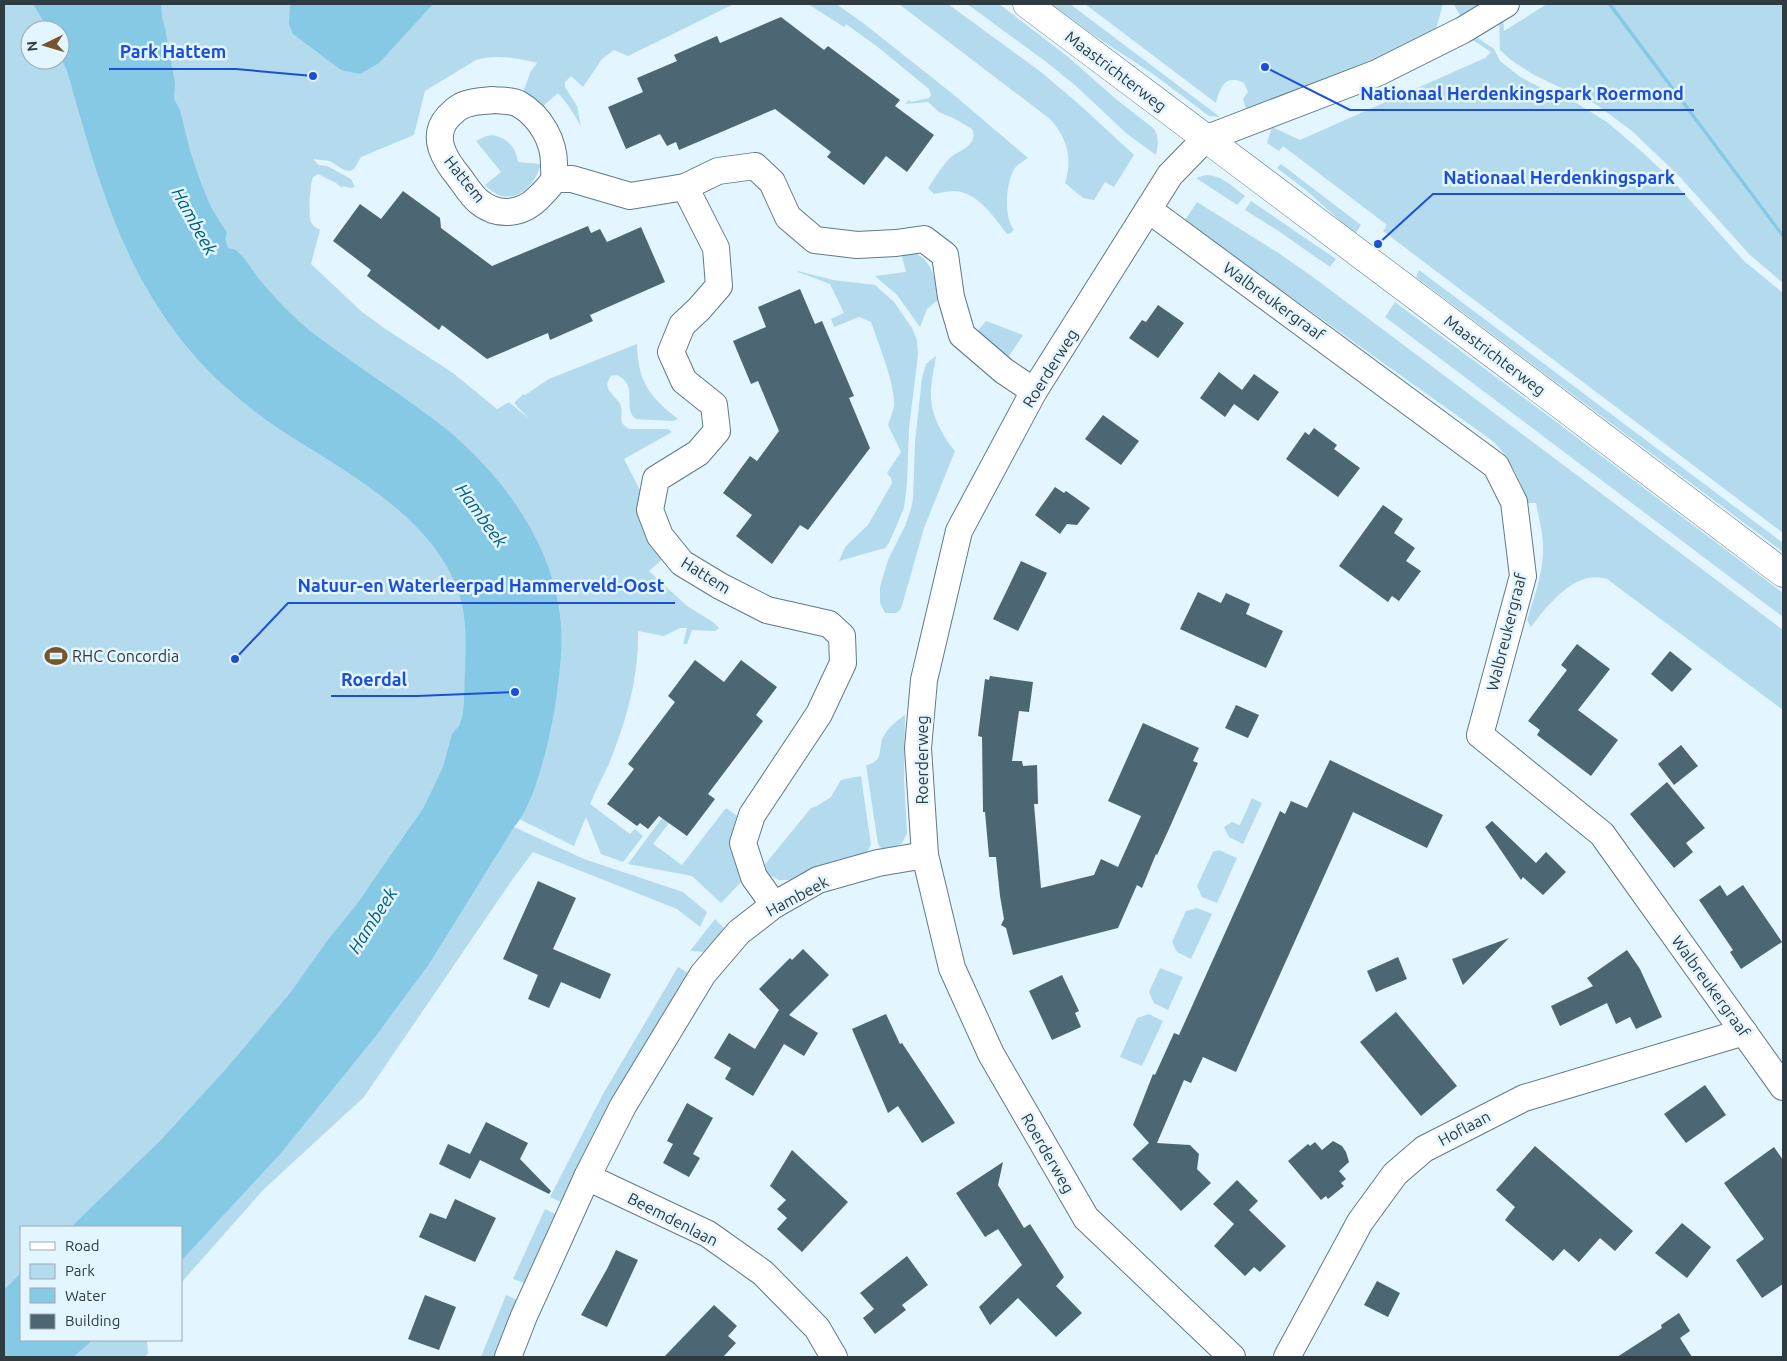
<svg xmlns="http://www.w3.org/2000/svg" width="1787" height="1361" viewBox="0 0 1787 1361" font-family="Ubuntu,sans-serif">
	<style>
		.green { fill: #b3dbed; fill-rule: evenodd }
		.water { fill: #86c9e5 }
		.building { fill: #4c6773 }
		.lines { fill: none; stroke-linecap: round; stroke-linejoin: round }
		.street-casing { stroke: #5f7b87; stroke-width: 28 }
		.secondary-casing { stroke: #5f7b87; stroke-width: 29 }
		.street { stroke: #fff; stroke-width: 26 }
		.secondary { stroke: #fff; stroke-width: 28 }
		.labels { text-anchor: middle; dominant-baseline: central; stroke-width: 5; stroke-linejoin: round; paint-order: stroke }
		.street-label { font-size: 16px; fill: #2e3b40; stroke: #e3f5fe }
		.poi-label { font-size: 16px; fill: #2e3b40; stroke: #e3f5fe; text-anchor: start }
		.water-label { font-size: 18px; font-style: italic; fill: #02607c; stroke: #e3f5fe }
		.leader { fill: none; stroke: #1d4ed8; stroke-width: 2 }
		.callout-dot { fill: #1d4ed8; stroke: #e3f5fe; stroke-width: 2 }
		.callout-label { font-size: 18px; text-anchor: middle; font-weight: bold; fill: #1d4ed8; stroke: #e3f5fe; stroke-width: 5; stroke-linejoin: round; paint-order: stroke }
	</style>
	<rect width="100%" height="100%" fill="#e3f5fe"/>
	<!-- green -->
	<g class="green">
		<path d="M 4,4 L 734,4 L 628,56 L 614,50 L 602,59 L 583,87 L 571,76 L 565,82 L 565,87 L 577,106 L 581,126 L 568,105 L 558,93 L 539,110 L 522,94 L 531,71 L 537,63 C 520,58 493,54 476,60 L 425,91 L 414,135 L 361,157 L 354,169 L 350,171 L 344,170 L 330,161 L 313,159 L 319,165 L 327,166 L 351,179 L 355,187 L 350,188 L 343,186 L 342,188 L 336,183 L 318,174 L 313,177 C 310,185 308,213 311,222 C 313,226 316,228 320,230 L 311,264 L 361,311 L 384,328 L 453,373 L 497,409 L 509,402 L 529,419 L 514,403 L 523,394 L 525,395 L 549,379 L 637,344 C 638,382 649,396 678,419 L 673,421 L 636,419 C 621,408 640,386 617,375 L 611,376 C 601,389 614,394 620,404 C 625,414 615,422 630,429 L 668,429 L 672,432 L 624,459 L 643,496 L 667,555 L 649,571 L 687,606 L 713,622 L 719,628 L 715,631 L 692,630 L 687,644 L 683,644 L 687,628 L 680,628 L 664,636 L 638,631 C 639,677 626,723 608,766 C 602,779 595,791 590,804 L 630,834 L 635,829 L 643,836 L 623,862 L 601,854 L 586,817 L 574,846 L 519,819 L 514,827 L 584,859 L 683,892 L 707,912 L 700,927 L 677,909 L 533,852 L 512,880 L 364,1097 L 263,1190 L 181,1283 L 181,1227 L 21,1227 L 21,1340 L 147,1340 L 148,1353 L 145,1357 L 4,1357 ZM 30,30 L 60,30 L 60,60 L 30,60 Z"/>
		<path d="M 808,4 L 836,4 L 862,22 L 954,95 L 1028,158 C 1024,161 1018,164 1015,168 C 1006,181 1003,217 1014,230 L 1009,234 L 1007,234 C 994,217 977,191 953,191 C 947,191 940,193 934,194 L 928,188 C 935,178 941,167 950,158 C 959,150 979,146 972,129 L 955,119 L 939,112 L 928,102 L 905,104 L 909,100 L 911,102 L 929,98 L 931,95 L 929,89 L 879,48 L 846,24 L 844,27 Z"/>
		<path d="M 899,4 L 948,4 L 1041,72 L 1081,106 L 1134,155 L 1114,187 L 1105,182 L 1094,200 L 1083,198 L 1065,183 C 1073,158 1067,138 1050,119 Z"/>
		<path d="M 967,4 L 999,4 L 1067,56 L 1117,100 L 1152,127 C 1160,135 1158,145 1156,155 L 1127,134 L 1076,86 L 1049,64 Z"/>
		<polygon points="1051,4 1070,4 1220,117 1209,116 1153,74 1092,34"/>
		<path d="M 1085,4 L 1443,4 L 1435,33 L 1332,80 L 1246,109 L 1243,99 L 1248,92 L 1244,83 C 1225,73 1220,88 1216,103 Z"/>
		<polygon points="1454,4 1487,4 1460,16"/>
		<polygon points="1547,4 1607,4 1783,239 1783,283 1749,254 1679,176 1632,131 1597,105 1534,75 1511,60 1500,50 1499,19 1503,17 1504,31"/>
		<polygon points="1612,4 1783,4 1783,233"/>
		<polygon points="1472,34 1494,49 1500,61 1519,76 1533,84 1573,101 1607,122 1641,151 1672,180 1744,261 1783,293 1783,533 1383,231 1387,225 1283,146 1279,151 1267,143 1272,127 1300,140 1485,58 1491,52 1468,37"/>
		<path d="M 493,135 C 508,138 516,148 518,162 L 541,164 C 533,191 508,210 485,185 L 501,172 L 476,141 L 486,136 Z"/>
		<polygon points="1281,164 1361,225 1355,234 1307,191 1277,168"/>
		<path d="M 1206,175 C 1222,175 1233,187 1245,196 L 1237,205 L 1196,178 Z"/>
		<polygon points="1251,201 1336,259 1330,267 1277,230 1245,210"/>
		<path d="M 1197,202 L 1277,252 L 1317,280 L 1783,630 L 1783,710 L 1607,579 C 1575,569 1548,605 1531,627 L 1527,620 C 1534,598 1542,576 1543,553 C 1544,536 1539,519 1536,503 L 1527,503 C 1521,480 1511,460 1494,442 L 1186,222 L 1185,220 Z"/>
		<path d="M 912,252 C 933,259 935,280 939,299 L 927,309 L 920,327 L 897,295 L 875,276 L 906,272 L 901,253 Z"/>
		<polygon points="1419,270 1783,543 1783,552 1416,277"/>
		<path d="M 798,271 L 833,280 L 875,285 L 894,302 L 912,328 L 917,340 L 918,355 L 909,428 L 907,483 L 904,508 L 889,543 L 885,548 L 839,561 L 845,547 L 868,525 L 892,483 L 891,478 L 887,473 L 901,452 L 888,425 C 890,419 893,412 894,406 C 896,387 878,342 871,322 L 859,317 L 834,327 L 831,319 L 844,313 L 830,284 L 798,272 Z"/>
		<polygon points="1395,302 1555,421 1783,593 1783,617 1385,317"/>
		<polygon points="986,321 1023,335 1007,359 976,333"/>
		<path d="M 936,356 C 934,370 930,385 931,399 C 932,417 944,438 955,451 L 924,528 L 901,609 L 896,613 L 885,613 L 880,603 L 880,587 L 888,560 L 905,526 L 911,509 L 913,499 L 915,442 L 922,378 L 926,364 Z"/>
		<path d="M 905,715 L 904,779 L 907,833 L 902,843 L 893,849 L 884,851 L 878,844 L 866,765 C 887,761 876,746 885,734 C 890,726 898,720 905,715 Z"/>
		<polygon points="861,776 871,845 866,854 836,860 789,880 779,880 771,876 762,868 811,808 817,806 831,797 841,780"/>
		<polygon points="1252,798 1262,803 1243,844 1229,837 1224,827 1232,822 1240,825"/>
		<path d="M 726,808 L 737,816 C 727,845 730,853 744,879 L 721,903 L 692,876 L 628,864 L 662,818 L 669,823 L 653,844 L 682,865 Z"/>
		<polygon points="1219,850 1237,858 1217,903 1202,897 1197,886 1213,852"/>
		<polygon points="1197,908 1212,914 1191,959 1177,952 1172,942 1186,911"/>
		<polygon points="715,919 725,929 705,952 690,951"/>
		<polygon points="678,967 688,973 590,1143 561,1202 550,1197 603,1094"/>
		<polygon points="1160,968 1183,977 1168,1010 1154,1003 1149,992"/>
		<polygon points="1149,1014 1163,1021 1142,1066 1120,1057 1137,1018"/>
		<polygon points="545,1209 555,1214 524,1283 513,1279"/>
		<polygon points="506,1295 517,1300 494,1357 481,1357"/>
	</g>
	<!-- water -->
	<g class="water">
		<path d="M 33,4 L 161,4 L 162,17 L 165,28 L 175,83 L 174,99 L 180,110 L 190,151 L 201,183 L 211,207 L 227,233 L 225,238 L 228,248 C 232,249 236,249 238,252 C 246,259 252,270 259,279 C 274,297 291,315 309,330 C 349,361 392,388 432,418 C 494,464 551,537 560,616 C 564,646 559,677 555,707 C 550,737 535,805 514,827 L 429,964 L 375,1037 L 281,1153 L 181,1261 L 181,1227 L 71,1227 L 160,1141 L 226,1069 L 291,992 L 327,941 L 357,904 L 424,807 L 443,767 L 452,734 L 459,726 L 462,718 C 465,703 464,687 465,672 C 466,647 467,624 461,600 C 439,521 351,475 287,434 C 263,419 241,401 220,382 C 141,307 109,218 80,116 C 75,101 72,86 67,71 C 64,65 61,58 60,51 C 59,44 60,37 60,30 L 49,30 Z"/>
		<polygon points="290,4 433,4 379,63 360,74 341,70 293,34 289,24"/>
		<polygon points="1607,4 1612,4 1783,233 1783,239"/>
		<polygon points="21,1273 21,1340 93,1340 73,1357 4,1357 4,1290"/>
	</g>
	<!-- building -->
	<g class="building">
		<polygon points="781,17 824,50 828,46 900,100 895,106 934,135 907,172 886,156 864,185 827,157 831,152 775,109 679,150 676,142 667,146 660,134 626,149 608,107 643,92 637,78 677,61 674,55 717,36 720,43"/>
		<polygon points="403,191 440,218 441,228 492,266 588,226 591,233 600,229 607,242 641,227 665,282 590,315 593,321 550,340 548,333 487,359 442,325 439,330 367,276 371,270 333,241 360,204 381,219"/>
		<polygon points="800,289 815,324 822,321 854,396 849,398 870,448 808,530 800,525 772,564 736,536 752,515 723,493 750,456 757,461 779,431 758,381 751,384 733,341 766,327 758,307"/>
		<polygon points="1158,305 1184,323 1158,358 1129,338 1142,320 1146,322"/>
		<polygon points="1219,372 1242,390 1254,374 1279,392 1258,421 1234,404 1225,417 1200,398"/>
		<polygon points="1103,415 1139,441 1121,465 1085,439"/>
		<polygon points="1314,428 1337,445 1334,449 1360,468 1338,497 1286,459 1305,432 1309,435"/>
		<polygon points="1055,487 1064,493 1066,491 1090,508 1077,525 1067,524 1060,534 1035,515"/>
		<polygon points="1383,505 1403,519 1394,533 1415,548 1406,561 1421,571 1399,601 1392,596 1388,602 1339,566"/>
		<polygon points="1021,561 1047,573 1018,631 993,619"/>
		<polygon points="1198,592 1221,603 1226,593 1250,604 1246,614 1283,631 1266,668 1180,629"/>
		<polygon points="1577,644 1610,669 1578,710 1618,740 1591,776 1537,735 1540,730 1528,721 1567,670 1561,665"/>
		<polygon points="1670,651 1692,669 1672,692 1651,674"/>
		<polygon points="695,660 724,682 741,660 777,687 756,715 763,721 708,794 715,799 687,836 659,816 648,829 640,823 637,826 607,804 634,769 628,764 675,702 668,696"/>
		<polygon points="990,676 1033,682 1029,712 1019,711 1012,761 1022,761 1023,766 1037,765 1038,804 1034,804 1041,888 1094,875 1101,859 1118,867 1141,816 1108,801 1143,723 1199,748 1193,761 1198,763 1169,829 1157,855 1156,854 1142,888 1137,885 1118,928 1013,955 1006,928 1001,925 1004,919 1000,896 996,857 989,857 985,812 983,812 982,737 978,736 985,679 989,680"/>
		<polygon points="1236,705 1259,715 1248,738 1225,728"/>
		<polygon points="1681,745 1698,766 1674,785 1658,764"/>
		<polygon points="1330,760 1443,815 1427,848 1353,812 1236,1072 1203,1057 1191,1083 1184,1080 1157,1143 1190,1145 1199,1154 1197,1169 1211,1183 1181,1211 1132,1159 1149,1143 1133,1125 1153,1074 1155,1075 1174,1033 1179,1035 1280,811 1285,814 1291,801 1307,808"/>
		<polygon points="1667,782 1705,828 1686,843 1693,852 1674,868 1630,814"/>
		<polygon points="1492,821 1536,863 1546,852 1566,872 1543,895 1523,877 1521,880 1485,827"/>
		<polygon points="538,881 576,898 553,949 611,974 600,999 561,982 549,1008 528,999 538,975 503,959"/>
		<polygon points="1720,885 1727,896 1743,885 1782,942 1741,969 1730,952 1733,950 1699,900"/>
		<polygon points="1509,938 1463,985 1452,959"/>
		<polygon points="803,949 829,975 789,1015 818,1033 804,1056 784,1044 753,1096 725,1079 731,1068 714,1058 729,1033 755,1049 779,1010 759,989 790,958 792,960"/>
		<polygon points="1627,950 1640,969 1662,1017 1636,1029 1630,1017 1616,1024 1607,1003 1560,1026 1551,1006 1593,986 1587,978"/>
		<polygon points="1398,957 1407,979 1376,992 1367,971"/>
		<polygon points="1062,975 1079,1011 1075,1013 1081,1027 1052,1040 1029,991"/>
		<polygon points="1396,1012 1457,1086 1421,1116 1360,1042"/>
		<polygon points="886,1014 900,1044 902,1043 955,1123 922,1143 898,1106 888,1113 852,1029"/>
		<polygon points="1705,1085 1726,1115 1686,1143 1664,1114"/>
		<polygon points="687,1103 713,1118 693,1154 700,1158 689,1177 663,1163 673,1144 667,1141"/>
		<polygon points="486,1122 528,1143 520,1159 551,1191 549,1194 480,1160 470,1179 439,1164 448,1144 470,1154"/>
		<polygon points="1333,1141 1342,1146 1346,1152 1349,1162 1339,1171 1346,1179 1341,1183 1344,1186 1328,1199 1326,1196 1321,1200 1288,1161 1308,1144 1310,1146 1315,1142 1322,1150"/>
		<polygon points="1535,1146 1633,1231 1615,1251 1600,1238 1579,1262 1564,1249 1553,1261 1505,1220 1515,1207 1496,1190"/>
		<polygon points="1774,1147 1783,1160 1783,1284 1762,1298 1736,1260 1764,1239 1724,1183"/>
		<polygon points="792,1150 848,1202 802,1252 777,1229 787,1218 777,1209 786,1200 770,1186"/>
		<polygon points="1003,1162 998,1185 1024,1228 1030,1224 1064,1277 1056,1286 1082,1313 1056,1337 1018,1298 990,1325 979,1307 1022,1265 998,1229 985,1237 956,1193"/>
		<polygon points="1237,1180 1258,1201 1249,1210 1286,1246 1260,1272 1254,1267 1245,1276 1214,1246 1234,1224 1213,1204"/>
		<polygon points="455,1199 496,1218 475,1262 419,1237 430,1213 446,1219"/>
		<polygon points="1682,1223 1711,1247 1687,1278 1655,1253"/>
		<polygon points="616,1250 638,1260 607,1327 581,1315 607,1269"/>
		<polygon points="907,1256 928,1285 902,1305 906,1310 875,1334 863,1318 874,1309 860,1293"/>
		<polygon points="1377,1281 1400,1293 1388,1317 1364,1305"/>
		<polygon points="425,1295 456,1307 439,1350 408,1339"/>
		<polygon points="714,1305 737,1326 728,1336 736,1343 723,1357 664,1357"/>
		<polygon points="1679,1313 1690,1331 1680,1338 1692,1357 1617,1357 1662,1328 1661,1325"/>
	</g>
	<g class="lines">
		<defs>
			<g id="street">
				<path d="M 493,100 C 500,101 512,100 519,104 C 541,117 555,142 554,167 C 554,170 555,176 554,179 C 551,186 542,194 537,199 C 520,215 497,217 478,201 C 471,195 465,185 459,177 C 445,160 430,137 448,117 C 455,110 460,105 470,103 C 477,101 485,101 493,100 Z"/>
				<polyline points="554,179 572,179 630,196 685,187 718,171 755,166 772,182 788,217 815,240 857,245 896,243 924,239 945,255 951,297 962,335 1004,371 1034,391"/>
				<polyline points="685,187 716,248 719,286 699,309 682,325 671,352 684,381 714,405 717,431 698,453 656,479 650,510 660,536 682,563 720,586 767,610 829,624 842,636 843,663 819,714 752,815 743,843 754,877 774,905"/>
				<polyline points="1149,210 1496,466 1514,502 1523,576 1480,735 1602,834 1783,1087"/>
				<polyline points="587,1177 708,1234 763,1273 817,1328 834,1357"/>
				<polyline points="508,1357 524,1316 587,1177 623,1106 703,974 739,932 774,905 818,880 878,863 925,855"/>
				<polyline points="1232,1357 1086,1218 991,1054 952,968 925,855 918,748 924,680 959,531 1034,391 1170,175 1205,139 1377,73 1463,30 1506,4"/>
				<polyline points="1287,1357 1360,1222 1395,1174 1424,1149 1524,1098 1744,1032"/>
			</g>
			<path id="secondary" d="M 1027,4 C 1279,194 1532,382 1783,573"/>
		</defs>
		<!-- street casing -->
		<use href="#street" class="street-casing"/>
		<!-- secondary casing -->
		<use href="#secondary" class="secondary-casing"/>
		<!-- street -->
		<use href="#street" class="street"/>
		<!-- secondary -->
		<use href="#secondary" class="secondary"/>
	</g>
	<!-- icons -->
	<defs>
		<symbol id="stadium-bare" viewBox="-9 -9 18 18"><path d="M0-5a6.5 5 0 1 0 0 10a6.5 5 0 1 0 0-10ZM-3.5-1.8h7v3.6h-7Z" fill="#76542c" stroke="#e3f5fe" stroke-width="2.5" paint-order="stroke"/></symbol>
	</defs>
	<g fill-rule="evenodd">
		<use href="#stadium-bare" x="40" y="640" width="32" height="32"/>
	</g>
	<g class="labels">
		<!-- street labels -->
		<g class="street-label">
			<text transform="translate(1116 71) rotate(37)">Maastrichterweg</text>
			<text transform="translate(465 179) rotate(51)">Hattem</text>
			<text transform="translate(1274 301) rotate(36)">Walbreukergraaf</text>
			<text transform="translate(1495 355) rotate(37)">Maastrichterweg</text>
			<text transform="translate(1050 368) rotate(-58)">Roerderweg</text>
			<text transform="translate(706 575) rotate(32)">Hattem</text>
			<text transform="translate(1506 632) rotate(-76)">Walbreukergraaf</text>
			<text transform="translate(922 760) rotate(-90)">Roerderweg</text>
			<text transform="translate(797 896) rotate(-28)">Hambeek</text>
			<text transform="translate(1711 986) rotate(54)">Walbreukergraaf</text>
			<text transform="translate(1464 1128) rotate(-28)">Hoflaan</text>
			<text transform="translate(1048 1153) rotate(60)">Roerderweg</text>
			<text transform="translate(673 1219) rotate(27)">Beemdenlaan</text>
		</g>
		<!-- poi labels -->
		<g class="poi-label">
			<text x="72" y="656">RHC Concordia</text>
		</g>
		<!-- water labels -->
		<g class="water-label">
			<text transform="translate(195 221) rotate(61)">Hambeek</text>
			<text transform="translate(482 515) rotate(54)">Hambeek</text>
			<text transform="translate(372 920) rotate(-57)">Hambeek</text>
		</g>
	</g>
	<!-- callouts -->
	<path class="leader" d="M313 76L236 69H109M1265 67L1350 110H1694M1378 244L1433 194H1685M235 659L288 603H675M515 692L417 696H331"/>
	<g class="callout-dot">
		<circle cx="313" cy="76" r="5"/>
		<circle cx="1265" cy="67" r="5"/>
		<circle cx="1378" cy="244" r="5"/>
		<circle cx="235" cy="659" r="5"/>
		<circle cx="515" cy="692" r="5"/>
	</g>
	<g class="callout-label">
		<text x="173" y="58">Park Hattem</text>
		<text x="1522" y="100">Nationaal Herdenkingspark Roermond</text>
		<text x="1559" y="184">Nationaal Herdenkingspark</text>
		<text x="481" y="592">Natuur-en Waterleerpad Hammerveld-Oost</text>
		<text x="374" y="686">Roerdal</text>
	</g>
	<!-- border -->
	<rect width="1787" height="1361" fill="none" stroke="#2e3b40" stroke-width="10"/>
	<!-- legend -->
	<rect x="20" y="1226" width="162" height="115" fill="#e3f5fe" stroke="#9babb2"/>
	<rect x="30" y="1242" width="25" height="8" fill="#ffffff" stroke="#9babb2"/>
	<text x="65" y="1251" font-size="15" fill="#2e3b40">Road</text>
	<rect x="30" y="1264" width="25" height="15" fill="#b3dbed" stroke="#9babb2"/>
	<text x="65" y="1276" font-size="15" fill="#2e3b40">Park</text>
	<rect x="30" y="1288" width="25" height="15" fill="#86c9e5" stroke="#9babb2"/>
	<text x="65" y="1301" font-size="15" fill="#2e3b40">Water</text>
	<rect x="30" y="1314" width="25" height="15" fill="#4c6773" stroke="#9babb2"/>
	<text x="65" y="1326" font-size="15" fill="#2e3b40">Building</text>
	<!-- north arrow -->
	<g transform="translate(45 45) rotate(265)"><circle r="24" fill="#e3f5fe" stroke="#9babb2"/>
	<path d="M0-4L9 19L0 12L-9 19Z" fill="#76542c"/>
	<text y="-8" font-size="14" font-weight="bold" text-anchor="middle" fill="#2e3b40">N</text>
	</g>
</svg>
